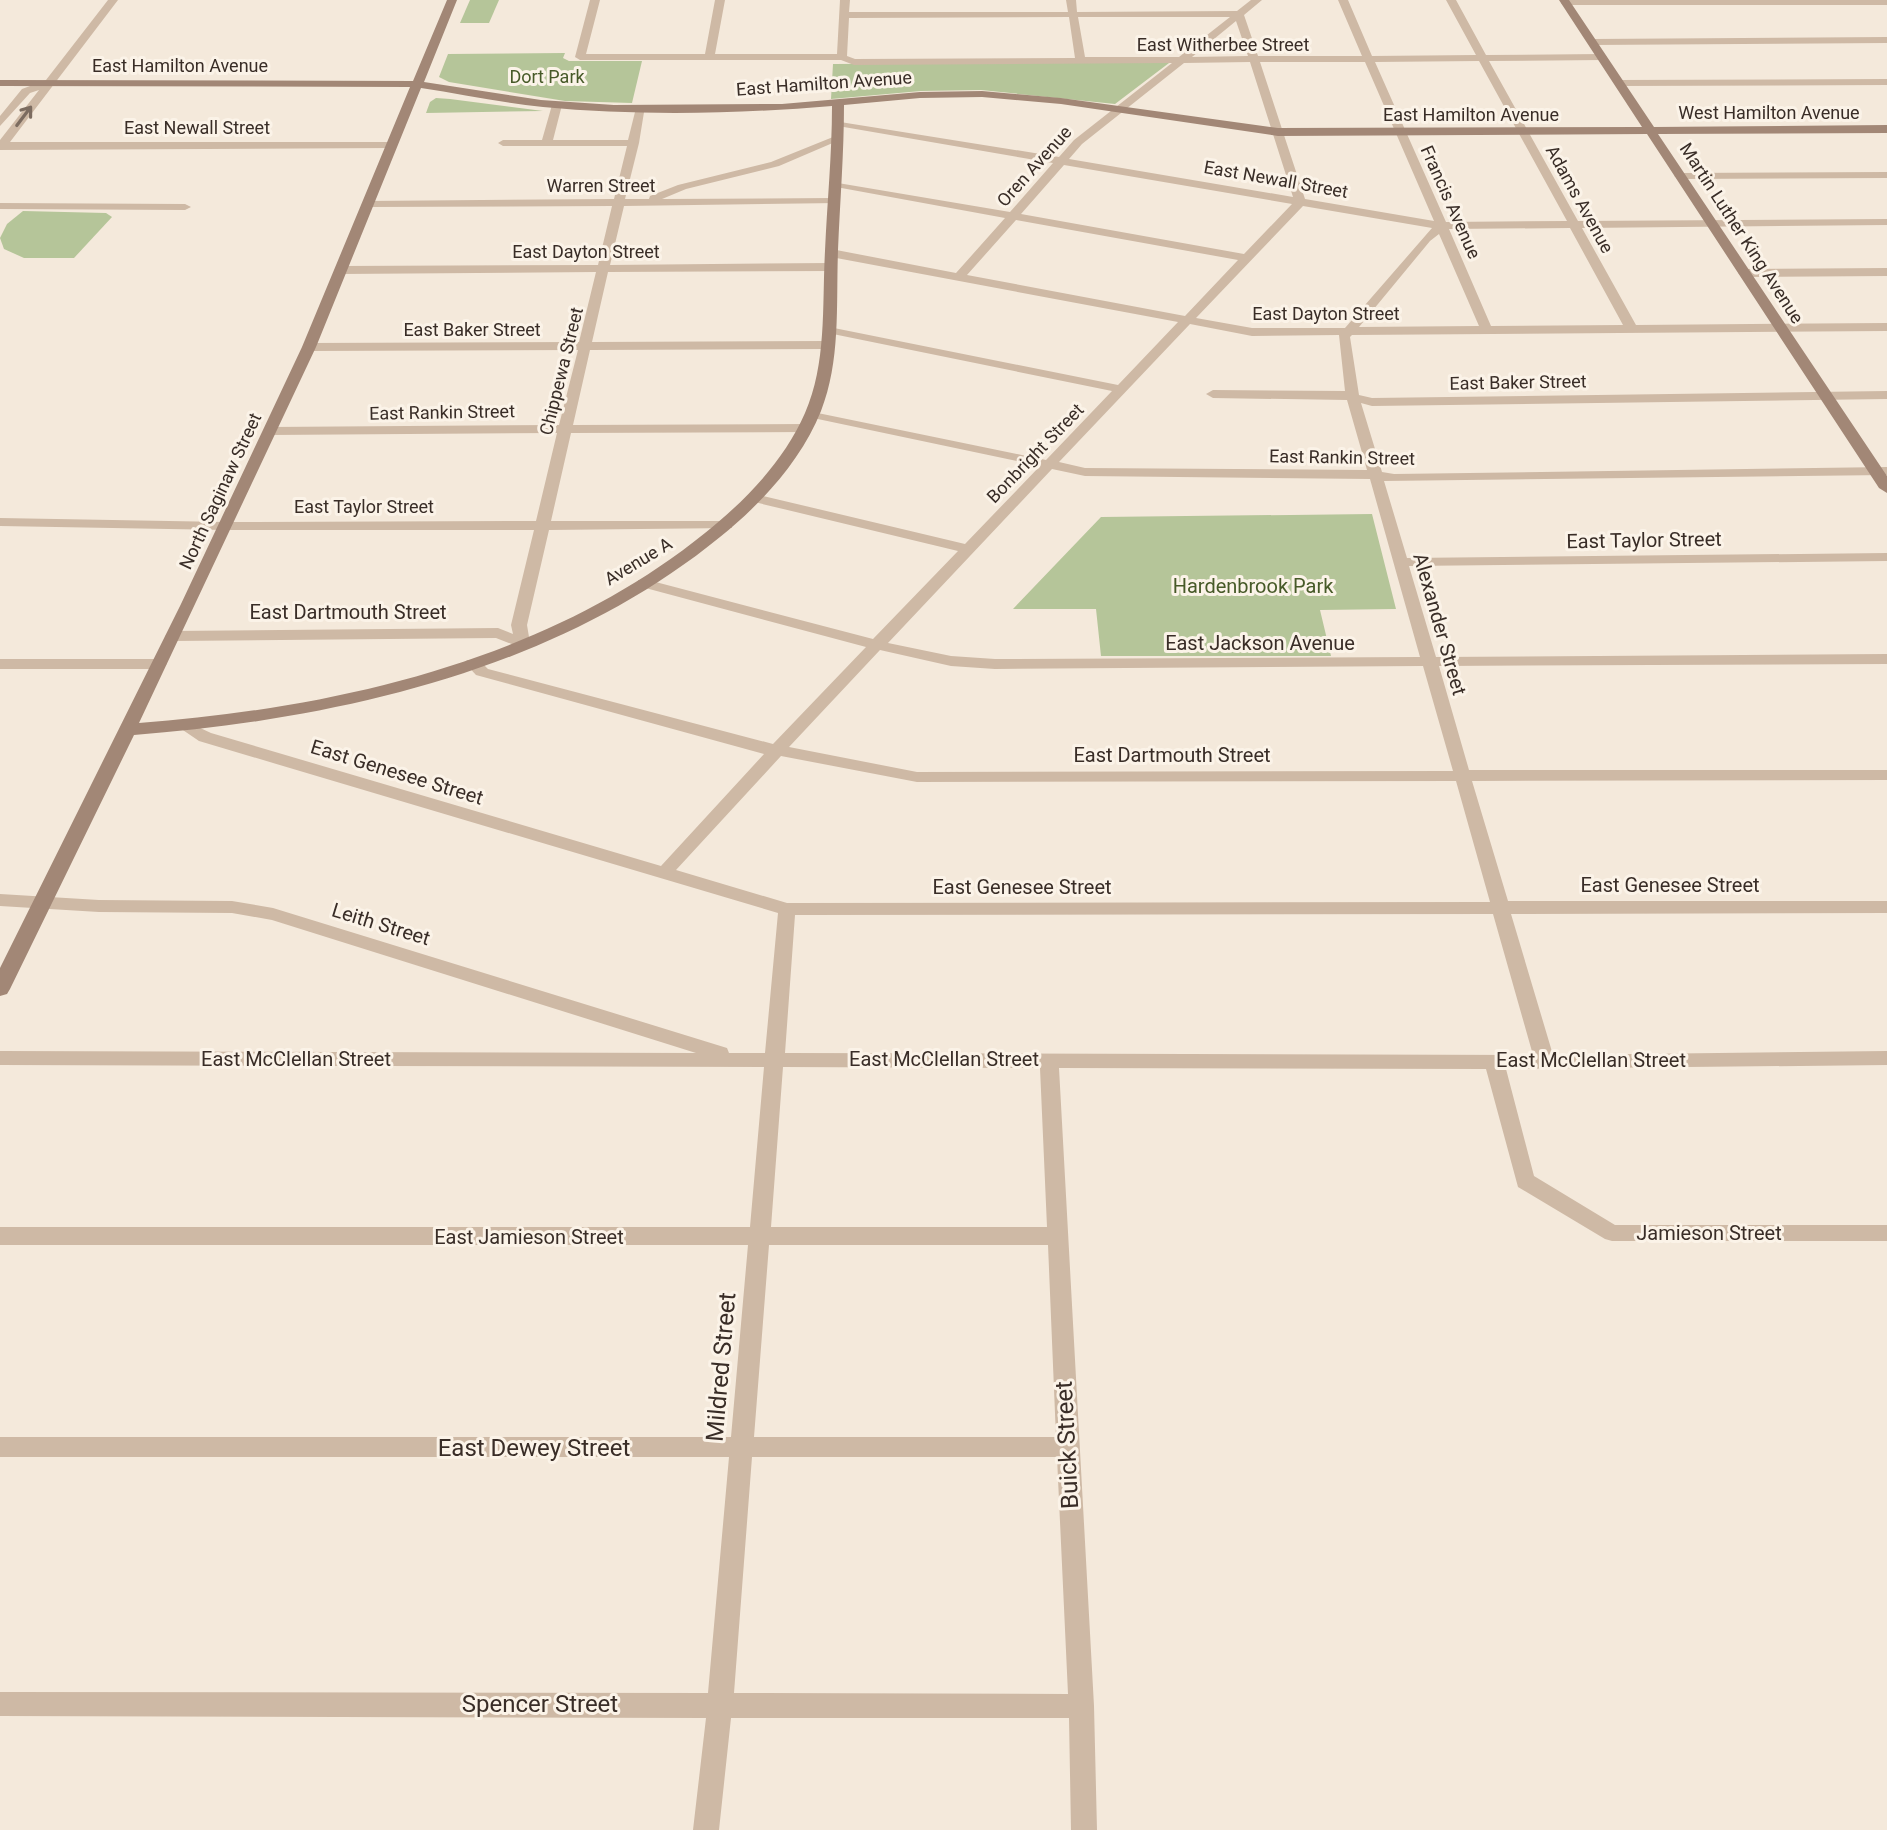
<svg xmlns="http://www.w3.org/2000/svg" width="1887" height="1830" viewBox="0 0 1887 1830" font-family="Roboto,sans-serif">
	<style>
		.green { fill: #b5c599 }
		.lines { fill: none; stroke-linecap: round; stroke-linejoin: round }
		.street { fill: #ceb9a5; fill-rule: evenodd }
		.secondary { fill: #a28776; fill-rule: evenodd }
		.oneway { stroke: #7c6c60 }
		.labels { text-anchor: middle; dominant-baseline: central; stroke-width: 6; stroke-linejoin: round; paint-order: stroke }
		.far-street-label { font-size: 18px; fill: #392d27; stroke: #fbf3e8 }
		.far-park-label { font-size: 18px; fill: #475a28; stroke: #fbf3e8 }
		.street-label { font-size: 20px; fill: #392d27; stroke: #fbf3e8 }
		.park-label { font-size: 20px; fill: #475a28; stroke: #fbf3e8 }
		.near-street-label { font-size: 24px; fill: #392d27; stroke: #fbf3e8 }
	</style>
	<rect width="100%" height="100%" fill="#f4e9db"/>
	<!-- green -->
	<g class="green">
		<polygon points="470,0 499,0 489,23 460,23"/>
		<polygon points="565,53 563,58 569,61 642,61 632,103 565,101 449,82 439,77 448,54"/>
		<polygon points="1167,62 1169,63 1115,104 981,90 921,91 831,99 833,64"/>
		<polygon points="436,98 450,99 543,111 426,113 430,102"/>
		<polygon points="23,211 106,213 112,217 74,258 24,258 4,249 0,238 7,224"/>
		<polygon points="1372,514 1396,609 1320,610 1331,656 1101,656 1096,609 1013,609 1101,517"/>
	</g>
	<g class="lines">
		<!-- street -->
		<g class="street">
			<polygon points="108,0 118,0 10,142 392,142 397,145 392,148 0,150 0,140 39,90 30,93 0,126 0,116 22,89 46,80"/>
			<path d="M 590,0 L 600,0 L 586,54 L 705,54 L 715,0 L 725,0 L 715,54 L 837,54 L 840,0 L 850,0 L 849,12 L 1068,12 L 1066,0 L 1076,0 L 1077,12 L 1237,11 L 1251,0 L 1262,0 L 1244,15 L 1258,56 L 1362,56 L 1338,0 L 1348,0 L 1372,56 L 1476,55 L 1446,0 L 1456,0 L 1486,55 L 1602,54 L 1607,57 L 1602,60 L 1489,61 L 1578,221 L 1887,219 L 1887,225 L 1582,228 L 1636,325 L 1887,323 L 1887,331 L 1352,335 L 1350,337 L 1359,395 L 1372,398 L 1887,391 L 1887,399 L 1372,406 L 1361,403 L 1382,472 L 1394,474 L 1887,467 L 1887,475 L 1384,481 L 1407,558 L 1887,553 L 1887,561 L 1409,566 L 1436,657 L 1887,654 L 1887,664 L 1439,666 L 1469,770 L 1887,770 L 1887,780 L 1472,781 L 1508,901 L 1887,901 L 1887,913 L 1511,914 L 1553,1055 L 1887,1051 L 1887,1065 L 1506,1069 L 1534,1176 L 1615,1225 L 1887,1225 L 1887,1241 L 1612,1241 L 1605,1239 L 1518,1187 L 1486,1069 L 1059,1068 L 1094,1706 L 1097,1830 L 1071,1830 L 1069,1718 L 731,1718 L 719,1830 L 693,1830 L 706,1718 L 0,1716 L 0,1692 L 708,1693 L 729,1457 L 0,1457 L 0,1437 L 731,1437 L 748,1245 L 0,1245 L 0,1227 L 750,1227 L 764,1067 L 0,1065 L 0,1051 L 696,1053 L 272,920 L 232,913 L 99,912 L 0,906 L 0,894 L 99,900 L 232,901 L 273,908 L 727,1048 L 729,1053 L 765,1053 L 778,913 L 199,741 L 177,726 L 185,721 L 211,733 L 661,866 L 764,754 L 476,675 L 465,663 L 467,660 L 479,660 L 488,669 L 773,744 L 866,647 L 638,586 L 638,580 L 648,580 L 873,639 L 958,551 L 750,501 L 750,495 L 755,494 L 965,544 L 1040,466 L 813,418 L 806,414 L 808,411 L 1046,460 L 1112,391 L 828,333 L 824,332 L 824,326 L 1118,385 L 1178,322 L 831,257 L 825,253 L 831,249 L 956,273 L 1005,218 L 836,187 L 830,184 L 832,182 L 1010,212 L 1053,163 L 838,126 L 834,125 L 834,121 L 1059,157 L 1074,140 L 1172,63 L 854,65 L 841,60 L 580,60 L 575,57 ZM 1069,17 L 1075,58 L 855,59 L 847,56 L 849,18 ZM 1078,17 L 1230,17 L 1179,57 L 1085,57 ZM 1236,21 L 1248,56 L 1192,57 ZM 1479,61 L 1567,221 L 1446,222 L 1375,62 ZM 1250,62 L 1293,197 L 1069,159 L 1082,144 L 1184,63 ZM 1260,62 L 1365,62 L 1434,221 L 1305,199 ZM 1064,165 L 1292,204 L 1244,254 L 1021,214 ZM 1303,206 L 1432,228 L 1345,328 L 1252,328 L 1196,318 ZM 1016,220 L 1238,260 L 1185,316 L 967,275 ZM 1570,228 L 1623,325 L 1491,326 L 1449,229 ZM 1439,234 L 1479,326 L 1359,327 L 1430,241 ZM 1190,324 L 1252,336 L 1339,335 L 1345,391 L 1213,390 L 1206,394 L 1213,398 L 1347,400 L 1367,470 L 1085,468 L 1059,462 ZM 1052,469 L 1085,476 L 1370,479 L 1420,657 L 995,659 L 951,656 L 888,643 ZM 880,650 L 951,666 L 995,669 L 1423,666 L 1453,771 L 917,772 L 789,747 ZM 781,756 L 917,782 L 1456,781 L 1490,902 L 787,903 L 676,870 ZM 1493,914 L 1533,1055 L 785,1053 L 795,915 ZM 783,1067 L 1040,1068 L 1047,1227 L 771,1227 ZM 769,1245 L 1048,1245 L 1056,1437 L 754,1437 ZM 752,1457 L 1057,1457 L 1068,1694 L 734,1693 Z"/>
			<polygon points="1566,0 1887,0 1887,5 1563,5 1561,3"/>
			<polygon points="1887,37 1887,43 1592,45 1587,42 1592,39"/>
			<polygon points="1887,79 1887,85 1619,86 1614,83 1619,80"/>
			<polygon points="557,102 562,105 553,140 628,140 636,108 645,106 639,143 625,199 649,199 650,196 678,185 771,162 833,137 842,139 779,166 686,189 662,199 834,198 840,201 838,203 624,206 610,265 831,263 837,267 831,271 608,272 592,342 826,341 832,345 826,349 590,350 573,425 806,424 813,428 806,432 571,433 551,521 727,521 732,522 732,528 549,530 527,625 530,643 522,648 496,638 173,641 165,636 173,631 498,628 513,634 511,625 534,530 225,530 0,526 0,518 225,522 536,521 557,433 270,435 263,431 270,427 559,425 578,350 309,351 303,347 309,343 579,342 596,272 341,274 335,270 341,266 598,265 612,206 368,207 362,204 368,201 614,199 627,146 503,146 498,143 503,140 542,140 552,105"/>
			<polygon points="1887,172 1887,178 1680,179 1674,176 1680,173"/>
			<polygon points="0,203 185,204 191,207 185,210 0,209"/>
			<polygon points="1887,268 1887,276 1744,277 1738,273 1744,269"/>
			<polygon points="0,659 159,659 167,664 159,669 0,669"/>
		</g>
		<!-- secondary -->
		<path class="secondary" d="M 447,0 L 457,0 L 424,82 L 541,100 L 614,105 L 782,104 L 920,92 L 982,91 L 1061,98 L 1278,128 L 1642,127 L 1559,0 L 1569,0 L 1654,127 L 1887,125 L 1887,133 L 1658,134 L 1887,476 L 1887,493 L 1879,488 L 1647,134 L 1278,136 L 1061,104 L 982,97 L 920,98 L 844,105 C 844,153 840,202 838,250 C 836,304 841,360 821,411 C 801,461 761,504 720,537 C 557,670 339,719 134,735 L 10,989 L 7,994 L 0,996 L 0,968 L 181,604 L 302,347 L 410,87 L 0,86 L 0,80 L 413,81 ZM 421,88 C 462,94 502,103 543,107 C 638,116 737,114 832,106 C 832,155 827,203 825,251 C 822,305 827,363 805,413 C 784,461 746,500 705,533 C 548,660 337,708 139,723 L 316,347 Z"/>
	</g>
	<!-- one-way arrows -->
	<defs><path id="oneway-shaft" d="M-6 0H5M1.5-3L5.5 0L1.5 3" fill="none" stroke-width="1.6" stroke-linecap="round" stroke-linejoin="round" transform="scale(2)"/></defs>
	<use class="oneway" href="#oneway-shaft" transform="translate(24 116) rotate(-53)"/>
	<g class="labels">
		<!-- far-street labels -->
		<g class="far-street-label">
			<text x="1223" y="44">East Witherbee Street</text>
			<text x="180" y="65">East Hamilton Avenue</text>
			<text transform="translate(824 83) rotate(-4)">East Hamilton Avenue</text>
			<text x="1769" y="112">West Hamilton Avenue</text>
			<text x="1471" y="114">East Hamilton Avenue</text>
			<text x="197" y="127">East Newall Street</text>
			<text transform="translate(1034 166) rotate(-48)">Oren Avenue</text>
			<text transform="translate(1276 179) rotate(10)">East Newall Street</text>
			<text x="601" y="185">Warren Street</text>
			<text transform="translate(1580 199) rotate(61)">Adams Avenue</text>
			<text transform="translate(1451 202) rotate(66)">Francis Avenue</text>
			<text transform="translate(1742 233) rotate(57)">Martin Luther King Avenue</text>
			<text x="586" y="251">East Dayton Street</text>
			<text x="1326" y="313">East Dayton Street</text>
			<text x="472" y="329">East Baker Street</text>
			<text transform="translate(561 371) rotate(-76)">Chippewa Street</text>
			<text transform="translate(1518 382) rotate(-1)">East Baker Street</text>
			<text transform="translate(442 412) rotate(-1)">East Rankin Street</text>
			<text transform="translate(1035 453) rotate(-46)">Bonbright Street</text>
			<text transform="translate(1342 457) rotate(1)">East Rankin Street</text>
			<text transform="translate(220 491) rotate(-65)">North Saginaw Street</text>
			<text x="364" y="506">East Taylor Street</text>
			<text transform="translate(638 561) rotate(-31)">Avenue A</text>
		</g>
		<!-- far-park labels -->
		<g class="far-park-label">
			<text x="547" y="76">Dort Park</text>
		</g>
		<!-- street labels -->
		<g class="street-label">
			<text transform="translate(1644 540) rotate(-1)">East Taylor Street</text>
			<text x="348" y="612">East Dartmouth Street</text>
			<text transform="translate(1440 624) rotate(74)">Alexander Street</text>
			<text x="1260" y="643">East Jackson Avenue</text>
			<text x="1172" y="755">East Dartmouth Street</text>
			<text transform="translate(397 772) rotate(17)">East Genesee Street</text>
			<text x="1670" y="885">East Genesee Street</text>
			<text x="1022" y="887">East Genesee Street</text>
			<text transform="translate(381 924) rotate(17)">Leith Street</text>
			<text x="296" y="1059">East McClellan Street</text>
			<text x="944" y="1059">East McClellan Street</text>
			<text x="1591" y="1060">East McClellan Street</text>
			<text x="1709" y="1233">Jamieson Street</text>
			<text x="529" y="1237">East Jamieson Street</text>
		</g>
		<!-- park labels -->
		<g class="park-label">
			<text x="1253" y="586">Hardenbrook Park</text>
		</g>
		<!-- near-street labels -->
		<g class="near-street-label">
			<text transform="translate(721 1367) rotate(-85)">Mildred Street</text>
			<text transform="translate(1067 1445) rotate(-93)">Buick Street</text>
			<text x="534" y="1448">East Dewey Street</text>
			<text x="540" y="1704">Spencer Street</text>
		</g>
	</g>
</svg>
